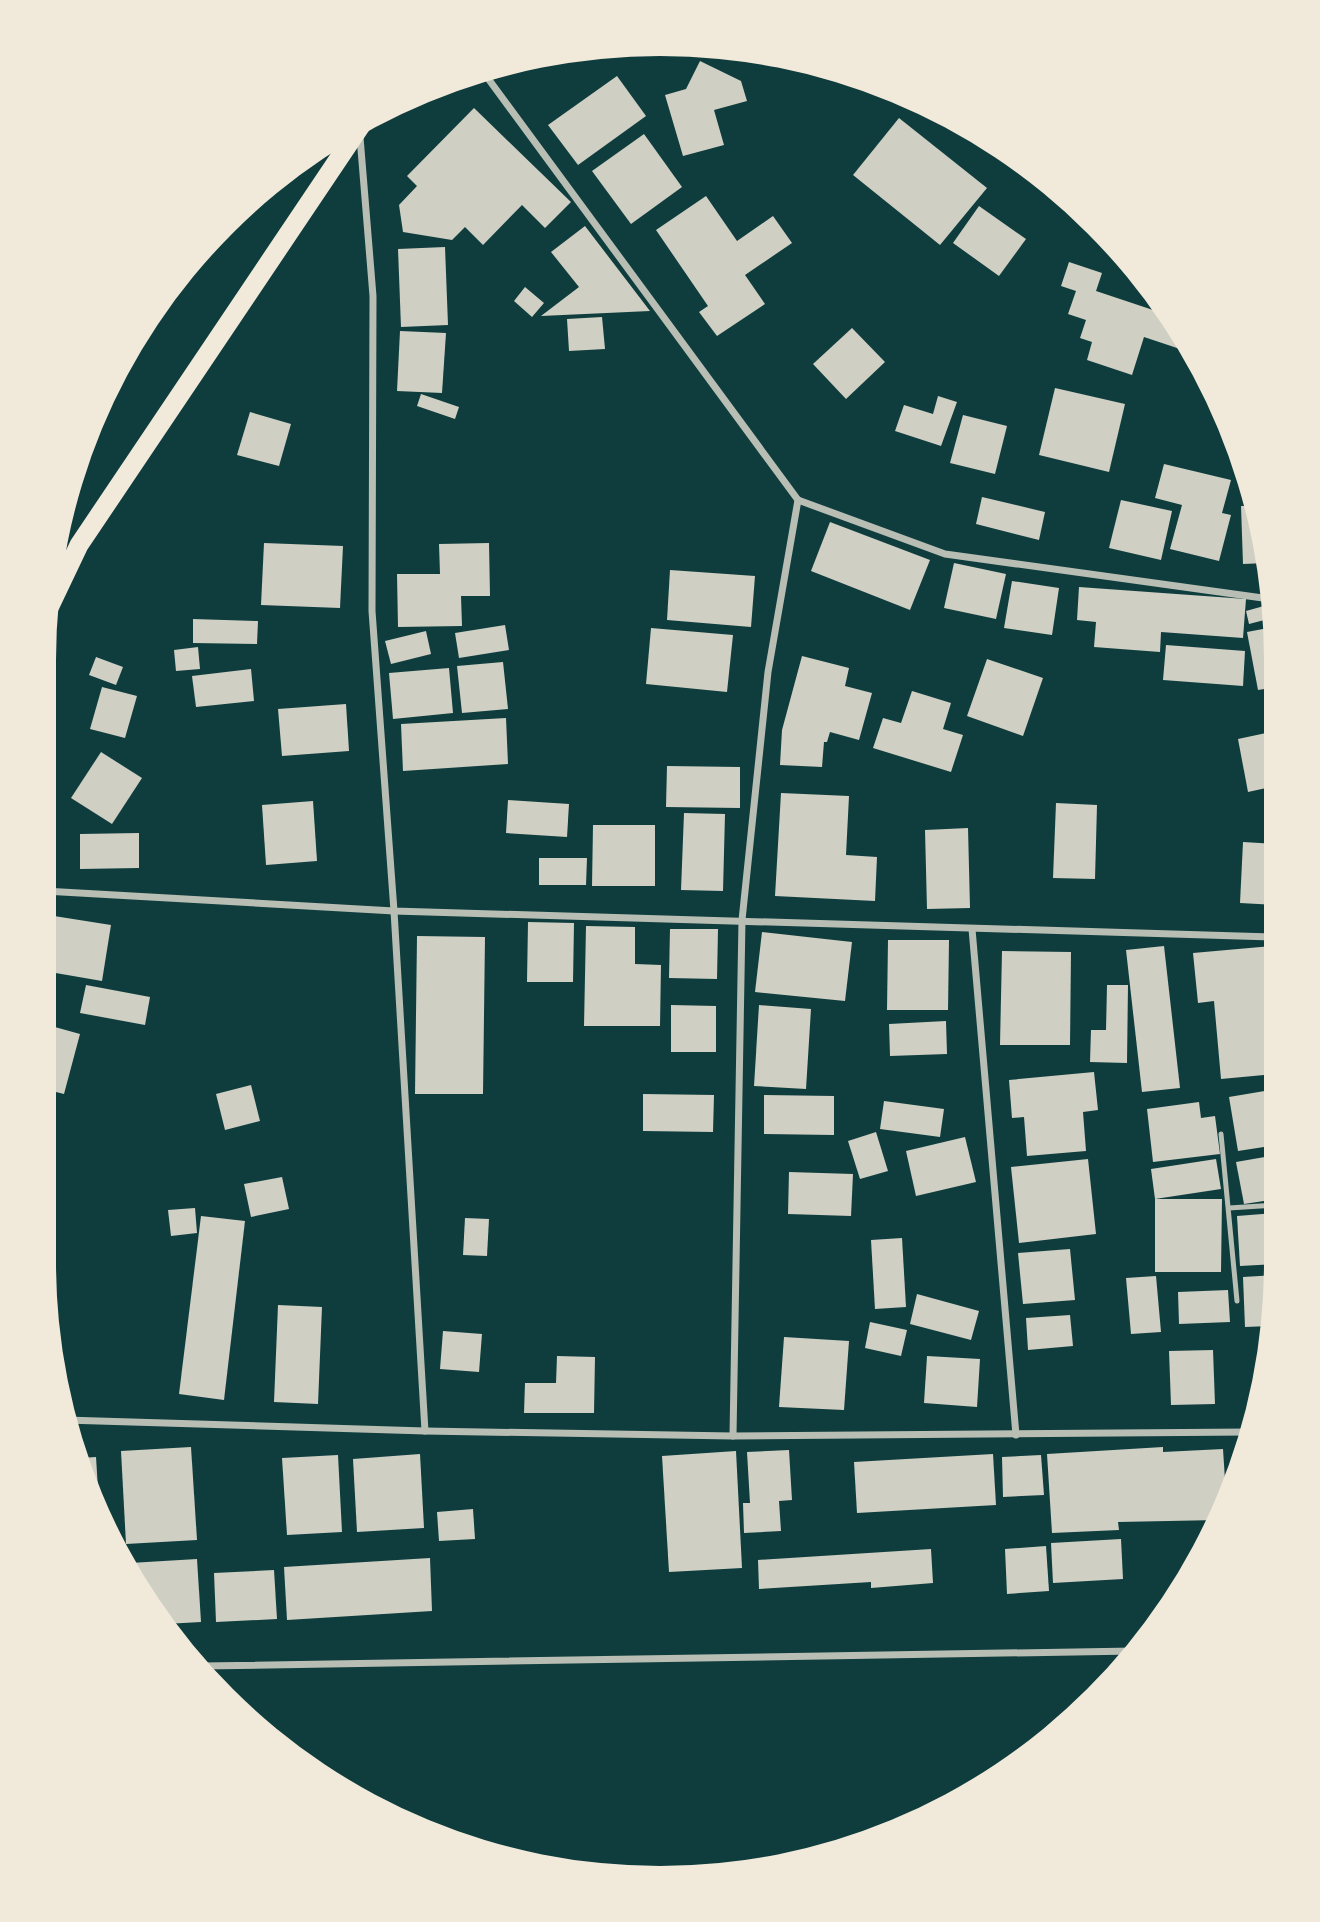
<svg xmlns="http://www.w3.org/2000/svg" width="1320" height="1922" viewBox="0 0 1320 1922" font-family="'Source Serif 4',serif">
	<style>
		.building { fill: #cfcfc3 }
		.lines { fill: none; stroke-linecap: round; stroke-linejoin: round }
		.service { stroke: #b8beb3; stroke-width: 5 }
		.minor { stroke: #b8beb3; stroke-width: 7 }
		.trunk { stroke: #f1e9da; stroke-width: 19 }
	</style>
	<rect width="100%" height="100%" fill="#0f3d3e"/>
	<!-- building -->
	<g class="building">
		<polygon points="700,61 741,81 747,101 714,110 724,145 683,156 665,95 686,89"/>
		<polygon points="617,76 646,116 578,165 548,125"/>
		<polygon points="474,108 571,202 545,228 522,205 483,245 465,227 452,240 403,232 399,205 417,186 407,176"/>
		<polygon points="899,118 987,188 940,245 853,175"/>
		<polygon points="644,134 682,187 631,224 592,171"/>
		<polygon points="706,196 737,241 773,216 792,243 745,275 765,304 717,336 699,312 708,306 656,230"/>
		<polygon points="979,206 1026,239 999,276 953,243"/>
		<polygon points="585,226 650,311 541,316 579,287 551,252"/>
		<polygon points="445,247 448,325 401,327 398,249"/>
		<polygon points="1069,262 1102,273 1096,291 1153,310 1154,306 1184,347 1183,350 1144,337 1132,375 1087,360 1092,342 1080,338 1086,320 1068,314 1076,291 1061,286"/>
		<polygon points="525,287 544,303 532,317 514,301"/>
		<polygon points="602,317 605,349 569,351 567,319"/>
		<polygon points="852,328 885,362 846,399 813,364"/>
		<polygon points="400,331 446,333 442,393 397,391"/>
		<polygon points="1055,388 1125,404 1109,472 1039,455"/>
		<polygon points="421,394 459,407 455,419 417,406"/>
		<polygon points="938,396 957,402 941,446 895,431 904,405 933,414"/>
		<polygon points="250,412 291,424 279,466 237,455"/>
		<polygon points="963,415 1007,426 995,474 950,463"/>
		<polygon points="1164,464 1231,480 1222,513 1231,515 1219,561 1170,549 1182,505 1155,498"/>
		<polygon points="982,497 1045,512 1039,540 976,524"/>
		<polygon points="1121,500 1172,511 1161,560 1109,548"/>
		<polygon points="1241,506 1253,506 1264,540 1267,563 1243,564"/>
		<polygon points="830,522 930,560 910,610 811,571"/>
		<polygon points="264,543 343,546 340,608 261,605"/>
		<polygon points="489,543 490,596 461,596 462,626 398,627 397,574 440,574 439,544"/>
		<polygon points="954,563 1006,574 996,619 944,608"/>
		<polygon points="670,570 755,576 751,627 667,620"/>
		<polygon points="1012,581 1059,588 1052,635 1004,628"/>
		<polygon points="1079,587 1246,599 1243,638 1161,632 1160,652 1094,647 1096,622 1077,620"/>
		<polygon points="1271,604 1272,618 1249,624 1246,611"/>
		<polygon points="193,619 258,621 257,644 193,643"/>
		<polygon points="505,625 509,650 459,658 455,633"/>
		<polygon points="1273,627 1276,687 1258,690 1247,632"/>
		<polygon points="651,628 733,635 727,692 646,684"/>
		<polygon points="426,631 431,654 391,664 385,641"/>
		<polygon points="1166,645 1245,651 1243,686 1163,680"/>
		<polygon points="198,647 200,669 176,671 174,650"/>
		<polygon points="802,656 849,668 845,686 872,693 859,740 830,732 827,742 824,742 822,767 780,765 782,730"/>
		<polygon points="96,657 123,667 116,685 89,675"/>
		<polygon points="987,659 1043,678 1023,736 967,716"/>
		<polygon points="503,662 508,709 462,713 457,666"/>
		<polygon points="449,668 453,713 393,719 389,673"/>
		<polygon points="251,669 254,701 196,707 192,676"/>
		<polygon points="102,687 137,696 125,738 90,729"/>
		<polygon points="912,691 951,703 943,729 963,735 951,772 873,748 883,718 901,723"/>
		<polygon points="346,704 349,751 282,756 278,709"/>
		<polygon points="506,718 508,764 403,771 401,724"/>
		<polygon points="1276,731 1276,786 1248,792 1238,739"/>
		<polygon points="101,752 142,778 112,824 71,798"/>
		<polygon points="667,766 740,767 740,808 666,807"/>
		<polygon points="781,793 849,796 846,855 877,857 875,901 775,896"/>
		<polygon points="508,800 569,804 567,837 506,833"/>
		<polygon points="313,801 317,861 266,865 262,805"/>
		<polygon points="1056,803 1097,805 1095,879 1053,878"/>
		<polygon points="684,813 725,814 723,891 681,890"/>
		<polygon points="593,825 655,825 655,886 592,886"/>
		<polygon points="968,828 970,908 927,909 925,830"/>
		<polygon points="139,833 139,868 80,869 80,834"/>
		<polygon points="1243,842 1276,844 1276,905 1240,903"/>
		<polygon points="539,858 587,858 586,885 539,885"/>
		<polygon points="54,916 111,925 102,981 44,971"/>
		<polygon points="528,922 574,923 573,982 527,982"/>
		<polygon points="586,926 635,927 635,964 661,965 660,1026 584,1026"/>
		<polygon points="670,929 718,929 717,979 669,978"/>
		<polygon points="762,932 852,942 845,1001 755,992"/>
		<polygon points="417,936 485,937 483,1094 415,1094"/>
		<polygon points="888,940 949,940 948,1010 887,1010"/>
		<polygon points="1164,946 1180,1088 1142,1092 1126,950"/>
		<polygon points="1272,946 1276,991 1276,1074 1221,1079 1214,1001 1198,1003 1193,953"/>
		<polygon points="1002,951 1071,952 1070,1045 1000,1045"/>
		<polygon points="86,985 150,997 145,1025 80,1013"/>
		<polygon points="1107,985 1128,985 1127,1063 1090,1062 1091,1030 1106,1030"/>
		<polygon points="671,1005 716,1006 716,1052 671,1052"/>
		<polygon points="759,1005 811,1009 806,1089 754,1086"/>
		<polygon points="946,1021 947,1054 890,1056 889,1024"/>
		<polygon points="44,1024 80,1034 64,1094 44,1089"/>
		<polygon points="1094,1072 1098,1110 1083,1112 1086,1151 1027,1156 1024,1117 1012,1118 1009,1080"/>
		<polygon points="251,1085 260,1121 225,1130 216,1094"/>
		<polygon points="1276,1089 1276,1145 1238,1151 1229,1097"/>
		<polygon points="643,1094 714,1095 713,1132 643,1131"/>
		<polygon points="764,1095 834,1096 834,1135 764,1134"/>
		<polygon points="884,1101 944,1109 940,1137 880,1129"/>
		<polygon points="1199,1102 1201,1118 1215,1116 1220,1154 1153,1162 1147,1109"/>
		<polygon points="876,1132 888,1171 860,1179 848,1141"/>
		<polygon points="965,1137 976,1182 916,1196 906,1151"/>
		<polygon points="1276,1155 1276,1199 1244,1204 1236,1162"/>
		<polygon points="1088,1159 1096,1234 1019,1243 1011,1167"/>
		<polygon points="1216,1159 1221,1189 1155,1199 1151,1169"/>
		<polygon points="789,1172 853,1174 851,1216 788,1214"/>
		<polygon points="282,1177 289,1209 251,1217 244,1184"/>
		<polygon points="1155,1199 1222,1199 1221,1272 1155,1272"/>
		<polygon points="195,1208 197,1233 171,1236 168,1210"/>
		<polygon points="1276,1213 1276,1264 1240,1266 1237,1216"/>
		<polygon points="201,1216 245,1221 224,1400 179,1394"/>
		<polygon points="465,1218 489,1219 487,1256 463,1255"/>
		<polygon points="902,1238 906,1307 875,1309 871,1240"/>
		<polygon points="1070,1249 1075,1300 1023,1304 1018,1253"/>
		<polygon points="1275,1275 1270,1326 1245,1327 1243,1277"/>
		<polygon points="1156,1276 1161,1332 1131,1334 1126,1278"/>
		<polygon points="1228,1290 1230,1322 1179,1324 1178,1292"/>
		<polygon points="917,1294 979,1311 971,1340 910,1324"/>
		<polygon points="278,1305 322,1307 318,1404 274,1402"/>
		<polygon points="1070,1315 1073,1346 1028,1350 1026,1318"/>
		<polygon points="870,1322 907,1330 901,1356 865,1348"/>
		<polygon points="443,1331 482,1334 479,1372 440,1369"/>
		<polygon points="784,1337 849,1341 844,1410 779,1407"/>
		<polygon points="1213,1350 1215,1404 1171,1405 1169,1351"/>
		<polygon points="1268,1350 1264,1383 1260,1396 1259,1351"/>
		<polygon points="557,1356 595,1357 594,1413 524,1413 525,1383 556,1383"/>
		<polygon points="927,1356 980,1359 977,1407 924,1403"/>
		<polygon points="191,1447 197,1540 126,1544 121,1451"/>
		<polygon points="1163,1447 1163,1452 1223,1449 1225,1480 1235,1479 1229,1498 1218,1520 1118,1522 1119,1530 1052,1533 1047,1454"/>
		<polygon points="789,1450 792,1500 779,1501 781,1531 744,1533 743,1503 750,1503 747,1452"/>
		<polygon points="736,1451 742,1568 669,1572 662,1456"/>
		<polygon points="420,1454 424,1528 357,1532 353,1459"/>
		<polygon points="993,1454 996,1505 857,1513 854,1462"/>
		<polygon points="338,1455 342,1532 287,1535 282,1458"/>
		<polygon points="1041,1455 1044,1495 1003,1497 1002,1457"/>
		<polygon points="96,1457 98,1489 95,1489 81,1458"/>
		<polygon points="473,1509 475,1539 439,1541 437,1512"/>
		<polygon points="1121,1539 1123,1579 1053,1583 1051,1543"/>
		<polygon points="1046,1546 1049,1591 1007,1594 1005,1549"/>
		<polygon points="931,1549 933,1583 871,1588 871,1582 759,1589 758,1560"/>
		<polygon points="430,1558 432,1611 287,1620 284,1567"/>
		<polygon points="197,1559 201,1622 165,1624 147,1604 130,1563"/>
		<polygon points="274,1570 277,1619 216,1622 214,1573"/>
	</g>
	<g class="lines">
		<!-- service -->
		<g class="service">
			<polyline points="1221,1134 1237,1301"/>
			<polyline points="1229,1208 1276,1205"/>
		</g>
		<!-- minor -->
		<g class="minor">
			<polyline points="484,73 798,500 945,554 1270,599"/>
			<polyline points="360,137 373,296 372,611 394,911 425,1431"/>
			<polyline points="44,891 394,911 1276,937"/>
			<polyline points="972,929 1016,1435"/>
			<polyline points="65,1420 425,1431 733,1436 1249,1432"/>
			<polyline points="733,1436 742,920 768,672 798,500"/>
			<polyline points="202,1666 1134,1651"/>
		</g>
		<!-- trunk -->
		<polyline class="trunk" points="49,608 79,545 362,124"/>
	</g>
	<!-- crop -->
	<path d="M0 0H1320V1922H0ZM660 56H660A604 604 0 0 1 1264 660V1262A604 604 0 0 1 660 1866H660A604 604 0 0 1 56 1262V660A604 604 0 0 1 660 56Z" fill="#f1e9da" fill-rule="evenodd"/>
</svg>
